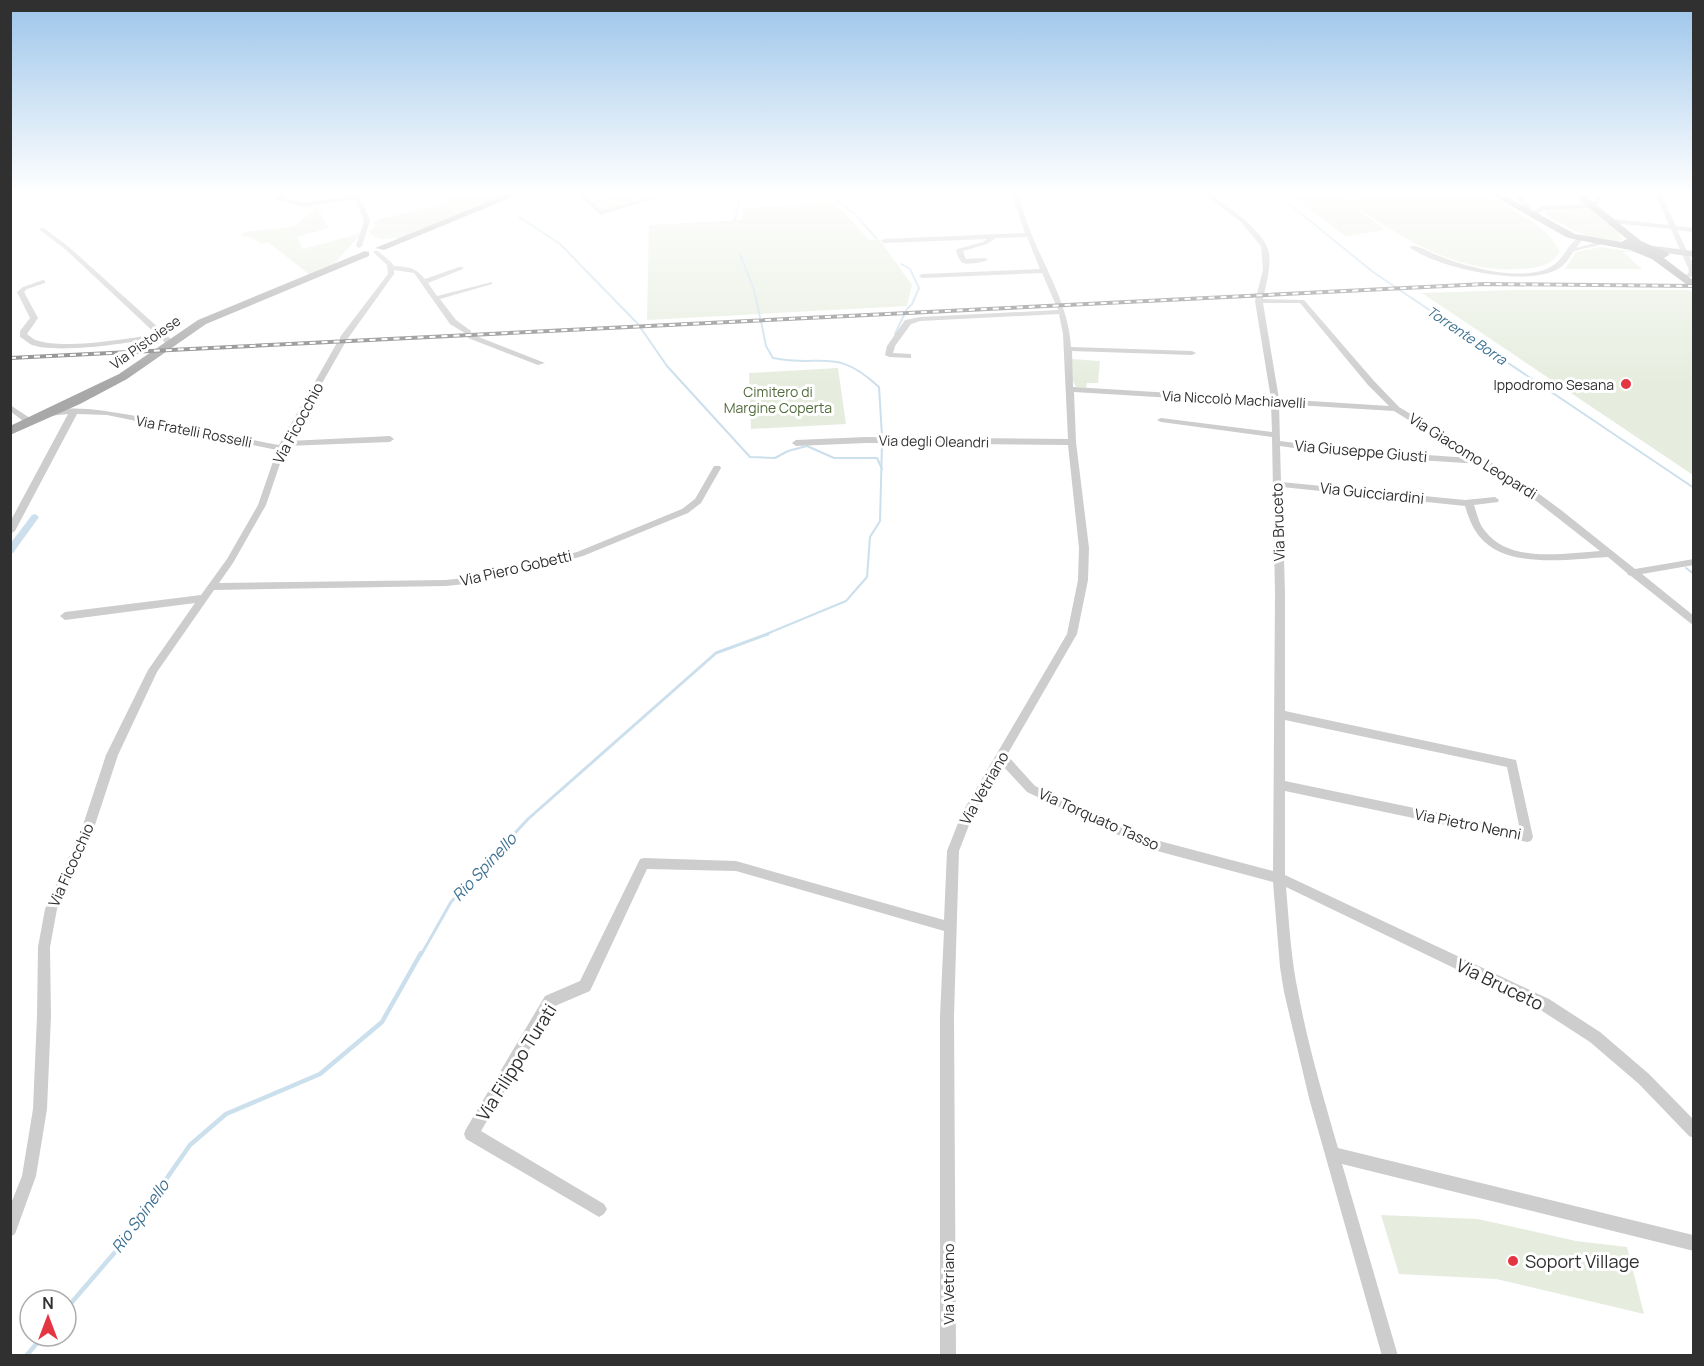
<svg xmlns="http://www.w3.org/2000/svg" width="1704" height="1366" viewBox="0 0 1704 1366" font-family="Manrope,sans-serif">
	<style>
		.green { fill: #e6edde }
		.lines { fill: none; stroke-linecap: round; stroke-linejoin: round }
		.stream-far2 { stroke: #cbdfec; stroke-width: 2 }
		.stream-far1 { stroke: #cbdfec; stroke-width: 3 }
		.stream { stroke: #cbdfec; stroke-width: 4.5 }
		.canal { fill: #cbdfec; fill-rule: evenodd }
		.minor { fill: #cdcdcd; fill-rule: evenodd }
		.secondary { fill: #bababa; fill-rule: evenodd }
		.primary { fill: #a8a8a8; fill-rule: evenodd }
		.rail-casing { stroke: #858585; stroke-width: 4 }
		.rail { stroke: #fff; stroke-width: 2; stroke-dasharray: 6; stroke-linecap: butt }
		.poi-dot { fill: #e43542; stroke: #fff; stroke-width: 2 }
		.labels { text-anchor: middle; dominant-baseline: central; stroke-width: 6; stroke-linejoin: round; paint-order: stroke }
		.far-water-label { font-size: 14px; font-style: italic; fill: #3e7293; stroke: #fff }
		.far-street-label { font-size: 14px; fill: #303030; stroke: #fff }
		.far-poi-label { font-size: 14px; fill: #303030; stroke: #fff; text-anchor: end }
		.far-park-label { font-size: 14px; fill: #536c3d; stroke: #fff }
		.street-label { font-size: 15px; fill: #303030; stroke: #fff }
		.water-label { font-size: 16px; font-style: italic; fill: #3e7293; stroke: #fff }
		.near-street-label { font-size: 18px; fill: #303030; stroke: #fff }
		.near-poi-label { font-size: 18px; fill: #303030; stroke: #fff; text-anchor: start }
	</style>
	<rect width="100%" height="100%" fill="#fff"/>
	<!-- green -->
	<g class="green">
		<polygon points="452,194 507,194 400,238 381,239 370,234 370,230 376,226 373,221 446,203"/>
		<polygon points="621,194 630,194 638,200 603,211 592,202"/>
		<polygon points="1306,194 1337,194 1386,230 1345,236 1293,196"/>
		<path d="M 1377,194 L 1482,194 L 1489,196 C 1515,212 1547,224 1560,252 C 1550,267 1536,268 1520,269 C 1455,274 1397,235 1346,200 Z"/>
		<polygon points="834,202 869,240 879,239 912,285 907,306 647,320 649,225 742,220 744,208"/>
		<polygon points="317,207 329,228 297,237 303,249 362,233 332,266 310,275 268,242 261,244 253,238 241,236 244,232 293,227"/>
		<path d="M 1589,208 L 1618,230 L 1622,240 C 1604,249 1562,225 1546,215 L 1544,211 L 1549,209 Z"/>
		<polygon points="1599,247 1636,252 1623,252 1642,269 1565,269 1576,252"/>
		<polygon points="1514,290 1690,290 1693,292 1693,475 1422,293"/>
		<polygon points="1071,359 1100,361 1098,383 1087,383 1086,388 1076,387 1072,379"/>
		<polygon points="838,368 846,424 751,429 749,373"/>
		<polygon points="1381,1215 1478,1219 1576,1241 1627,1247 1644,1314 1496,1279 1399,1274"/>
	</g>
	<g class="lines">
		<!-- stream-far2 -->
		<g class="stream-far2">
			<polyline points="830,194 856,215 876,238"/>
			<polyline points="1277,194 1373,272 1694,488"/>
			<polyline points="519,217 560,244 638,324"/>
			<polyline points="735,220 739,201 737,194"/>
			<polyline points="740,254 754,290 760,317"/>
			<polyline points="901,264 910,269 919,288 912,304 906,310"/>
			<path d="M 761,321 L 766,346 L 773,358 C 823,368 835,346 879,387 L 882,436"/>
			<polyline points="640,327 667,366 750,457 775,458 788,451 807,446 834,458 877,458 882,469"/>
			<polyline points="895,334 904,315"/>
			<polyline points="1686,568 1694,574"/>
			<polyline points="764,635 846,601 867,577 870,537 880,521 882,444"/>
		</g>
		<!-- stream-far1 -->
		<polyline class="stream-far1" points="421,955 451,902 528,819 716,653 768,634"/>
		<!-- stream -->
		<g class="stream">
			<polyline points="66,1309 116,1251 190,1145 226,1114 320,1074 382,1022 421,953"/>
			<polyline points="26,1356 43,1336"/>
		</g>
		<!-- canal -->
		<polygon class="canal" points="35,514 39,517 13,553 10,554 10,544 32,515"/>
		<!-- minor -->
		<g class="minor">
			<polygon points="280,194 287,194 283,198 304,203 359,194 370,221 362,246 359,248 356,246 364,221 355,199 304,207 276,200 276,198"/>
			<polygon points="577,194 584,194 602,211 659,194 668,194 601,215"/>
			<path d="M 1012,194 L 1018,194 C 1023,209 1027,224 1033,238 C 1048,273 1069,308 1071,347 L 1192,351 L 1196,353 L 1192,355 L 1072,351 L 1073,387 L 1271,399 L 1255,301 L 1263,270 L 1261,246 L 1241,222 L 1204,194 L 1211,194 C 1227,206 1266,232 1269,253 C 1271,268 1266,284 1263,299 L 1304,300 L 1374,381 L 1399,407 L 1523,482 L 1561,510 L 1635,569 L 1694,559 L 1694,565 L 1642,574 L 1694,616 L 1694,626 L 1631,576 L 1628,575 L 1627,573 L 1608,557 C 1569,559 1506,570 1479,536 C 1472,527 1468,516 1465,506 L 1282,487 L 1285,594 L 1285,711 L 1516,760 L 1533,837 L 1531,841 L 1527,842 L 1285,791 L 1285,875 L 1549,999 L 1600,1032 L 1649,1074 L 1694,1120 L 1694,1138 L 1689,1136 L 1639,1084 L 1590,1042 L 1539,1009 L 1286,887 C 1289,922 1291,958 1298,992 C 1308,1045 1323,1096 1338,1148 L 1693,1235 L 1694,1251 L 1342,1164 L 1398,1356 L 1382,1356 L 1309,1098 L 1284,992 L 1280,967 L 1273,882 L 1146,848 L 1027,792 L 1002,765 L 973,815 L 959,851 L 954,1016 L 956,1356 L 940,1356 L 940,1016 L 944,931 L 736,871 L 647,869 L 590,991 L 555,1006 L 481,1131 L 604,1204 L 607,1209 L 604,1214 L 599,1217 L 594,1214 L 466,1139 L 464,1134 L 466,1129 L 545,996 L 580,981 L 640,859 L 644,858 L 736,861 L 944,920 L 947,851 L 962,813 L 1067,634 L 1078,580 L 1079,548 L 1068,445 L 866,443 L 796,446 L 792,443 L 796,440 L 866,437 L 1068,439 L 1063,334 L 1059,314 L 920,321 L 911,324 L 895,346 L 893,353 L 911,354 L 911,358 L 889,357 L 885,355 L 887,346 L 905,320 L 920,317 L 1058,310 L 1042,273 L 922,278 L 919,276 L 922,274 L 1040,269 L 1027,237 L 996,238 L 987,244 L 963,251 L 966,259 L 985,258 L 988,260 C 983,262 969,265 963,263 C 959,261 957,254 956,250 L 957,249 L 983,242 L 987,239 L 884,243 L 881,241 L 884,239 L 1025,233 ZM 1263,303 L 1300,303 L 1368,385 L 1389,406 L 1279,399 ZM 1074,392 L 1271,404 L 1272,432 L 1161,418 L 1157,420 L 1161,422 L 1272,437 L 1275,594 L 1273,871 L 1152,839 L 1035,786 L 1007,755 L 1077,634 L 1088,580 L 1089,548 L 1076,442 ZM 1279,404 L 1394,411 L 1470,458 L 1342,449 L 1280,441 ZM 1280,446 L 1342,455 L 1480,464 L 1517,486 L 1600,551 C 1565,553 1510,564 1485,531 C 1479,524 1477,514 1474,505 L 1498,502 L 1499,500 L 1495,497 L 1465,500 L 1281,482 ZM 1285,720 L 1507,767 L 1520,830 L 1285,781 Z"/>
			<polygon points="1511,194 1518,194 1531,206 1532,214 1528,214 1526,208"/>
			<polygon points="1593,194 1599,194 1602,201 1592,208 1543,210 1540,212 1538,217 1533,216 1535,210 1542,206 1590,204 1596,200"/>
			<polygon points="1655,194 1661,194 1676,226 1694,228 1694,232 1677,230 1694,266 1693,276 1681,279 1678,277 1688,274 1689,270 1671,229 1612,223 1609,221 1612,219 1669,225"/>
			<path d="M 40,228 L 44,228 L 69,247 L 172,340 L 172,344 L 166,344 L 160,337 C 132,343 57,354 32,345 C 28,343 24,339 20,337 L 20,331 L 30,318 L 17,292 L 23,287 L 43,280 L 45,281 L 45,283 L 27,289 L 24,292 L 38,318 L 27,334 C 31,337 34,340 39,341 C 64,349 129,339 156,334 L 65,249 L 40,230 Z"/>
			<path d="M 1581,236 L 1584,238 L 1576,248 L 1601,241 L 1604,243 C 1596,248 1582,247 1573,252 C 1573,253 1568,259 1568,260 C 1562,268 1554,272 1544,274 C 1511,283 1436,267 1409,247 C 1416,243 1430,253 1439,256 C 1467,267 1514,280 1544,270 C 1566,262 1564,245 1581,236 Z"/>
			<path d="M 374,251 L 378,251 L 392,263 L 394,266 C 409,267 415,267 425,279 L 459,267 L 463,267 L 463,269 L 428,283 L 437,296 L 492,282 L 492,284 L 440,299 L 456,320 L 471,331 L 471,334 L 545,363 L 538,365 L 468,338 L 468,335 L 450,324 L 414,273 L 394,270 L 394,274 L 346,341 L 340,341 L 340,337 L 388,274 L 387,265 L 374,253 Z"/>
			<path d="M 338,341 L 345,343 L 289,441 L 390,436 L 394,439 L 390,442 L 286,446 L 266,505 L 233,563 L 219,583 L 446,580 L 473,577 L 498,569 L 543,561 L 577,552 L 682,509 L 695,499 L 714,466 L 720,466 L 721,468 L 701,503 L 688,513 L 583,556 L 543,567 L 499,575 L 474,583 L 446,586 L 214,590 L 157,672 L 118,755 L 93,831 L 57,909 L 50,947 L 51,1016 L 47,1109 L 36,1176 L 15,1234 L 10,1237 L 10,1206 L 22,1176 L 33,1109 L 37,1016 L 38,947 L 45,909 L 81,831 L 106,755 L 148,670 L 195,603 L 65,620 L 60,616 L 65,612 L 201,595 L 227,559 L 258,505 L 277,450 L 107,415 L 77,414 L 15,531 L 10,534 L 10,522 L 68,414 L 49,416 L 45,414 C 70,398 157,421 187,427 C 217,433 248,439 279,445 Z"/>
			<polygon points="10,405 33,420 33,424 27,424 10,411"/>
		</g>
		<!-- secondary -->
		<polygon class="secondary" points="1654,246 1694,251 1694,257 1651,251 1651,247"/>
		<!-- primary -->
		<g class="primary">
			<polygon points="507,194 520,194 384,250 375,248"/>
			<polygon points="1490,194 1502,194 1575,234 1621,242 1627,239 1572,194 1583,194 1641,241 1668,253 1669,255 1664,258 1694,281 1694,290 1652,259 1630,250 1568,238"/>
			<polygon points="365,251 369,252 369,256 206,324 127,379 80,404 10,435 10,426 119,374 198,320"/>
		</g>
		<defs>
			<polyline id="rail" points="10,358 1485,284 1694,286"/>
		</defs>
		<!-- rail casing -->
		<use href="#rail" class="rail-casing"/>
		<!-- rail -->
		<use href="#rail" class="rail"/>
	</g>
	<!-- sky -->
	<linearGradient id="sky" x2="0" y2="1"><stop stop-color="#9cc5ea"/><stop offset="0.5" stop-color="#fff"/><stop offset="1" stop-color="#fff" stop-opacity="0"/></linearGradient>
	<rect width="1704" height="385" fill="url(#sky)"/>
	<!-- markers -->
	<g class="poi-dot">
		<circle cx="1626" cy="384" r="6"/>
		<circle cx="1513" cy="1261" r="6"/>
	</g>
	<g class="labels">
		<!-- far-water labels -->
		<g class="far-water-label">
			<text transform="translate(1467 335) rotate(34)">Torrente Borra</text>
		</g>
		<!-- far-street labels -->
		<g class="far-street-label">
			<text transform="translate(145 342) rotate(-35)">Via Pistoiese</text>
			<text transform="translate(1234 399) rotate(3)">Via Niccolò Machiavelli</text>
			<text transform="translate(194 431) rotate(11)">Via Fratelli Rosselli</text>
			<text transform="translate(934 441) rotate(1)">Via degli Oleandri</text>
		</g>
		<!-- far-poi labels -->
		<g class="far-poi-label">
			<text x="1614" y="384">Ippodromo Sesana</text>
		</g>
		<!-- far-park labels -->
		<g class="far-park-label">
			<text x="778" y="391">Cimitero di<tspan x="778" dy="16">Margine Coperta</tspan></text>
		</g>
		<!-- street labels -->
		<g class="street-label">
			<text transform="translate(298 423) rotate(-62)">Via Ficocchio</text>
			<text transform="translate(1361 451) rotate(5)">Via Giuseppe Giusti</text>
			<text transform="translate(1473 456) rotate(32)">Via Giacomo Leopardi</text>
			<text transform="translate(1372 493) rotate(6)">Via Guicciardini</text>
			<text transform="translate(1278 522) rotate(-92)">Via Bruceto</text>
			<text transform="translate(516 568) rotate(-13)">Via Piero Gobetti</text>
			<text transform="translate(984 788) rotate(-60)">Via Vetriano</text>
			<text transform="translate(1099 819) rotate(24)">Via Torquato Tasso</text>
			<text transform="translate(1468 824) rotate(11)">Via Pietro Nenni</text>
			<text transform="translate(71 865) rotate(-66)">Via Ficocchio</text>
			<text transform="translate(948 1284) rotate(-90)">Via Vetriano</text>
		</g>
		<!-- water labels -->
		<g class="water-label">
			<text transform="translate(484 867) rotate(-47)">Rio Spinello</text>
			<text transform="translate(140 1216) rotate(-54)">Rio Spinello</text>
		</g>
		<!-- near-street labels -->
		<g class="near-street-label">
			<text transform="translate(1500 984) rotate(26)">Via Bruceto</text>
			<text transform="translate(516 1062) rotate(-58)">Via Filippo Turati</text>
		</g>
		<!-- near-poi labels -->
		<g class="near-poi-label">
			<text x="1525" y="1261">Soport Village</text>
		</g>
	</g>
	<!-- border -->
	<rect width="1704" height="1366" fill="none" stroke="#303030" stroke-width="24"/>
	<!-- north arrow -->
	<g transform="translate(48 1318)"><circle r="28" fill="#ffffff" stroke="#acacac" stroke-width="1.5"/>
	<path d="M0-4.5L10 22L0 15L-10 22Z" fill="#e43542"/>
	<text y="-9" font-size="16" font-weight="bold" text-anchor="middle" fill="#303030">N</text>
	</g>
</svg>
